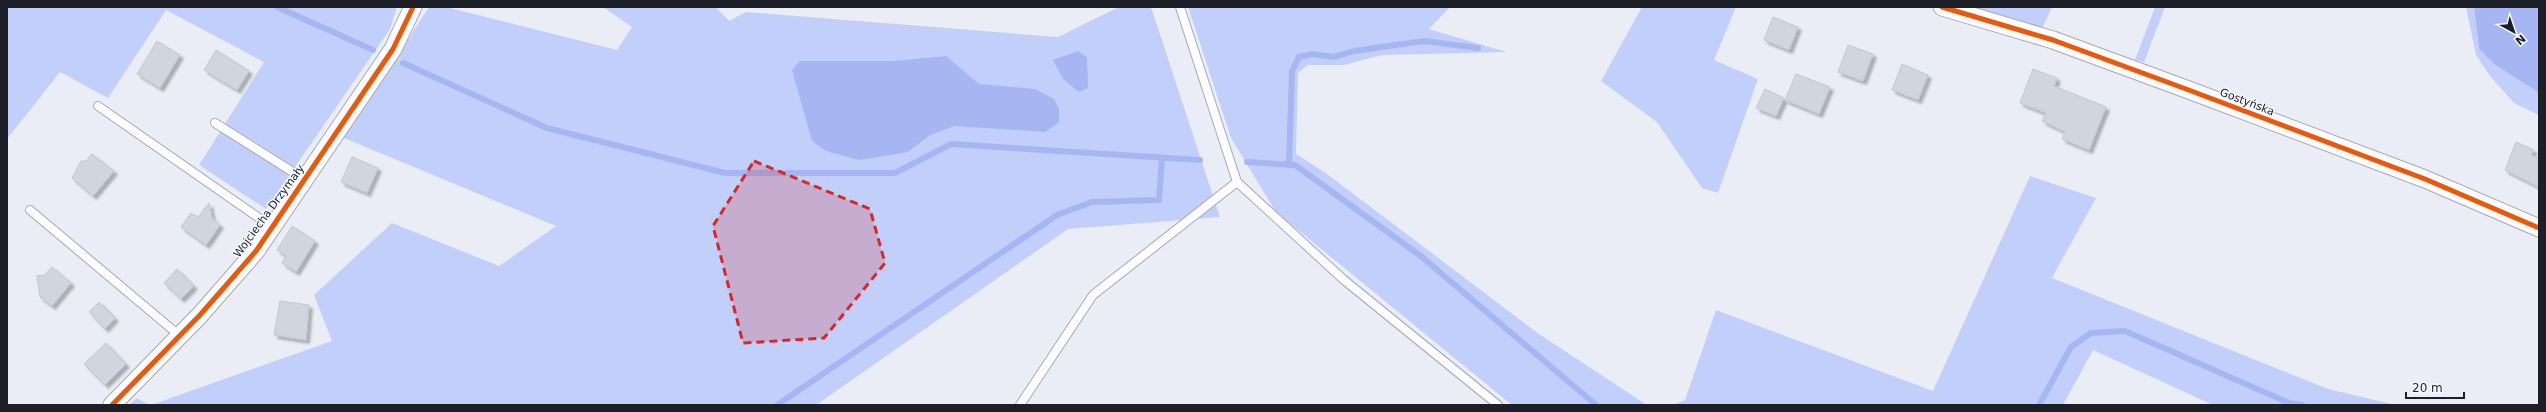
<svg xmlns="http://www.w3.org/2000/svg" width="2546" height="412" viewBox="0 0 2546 412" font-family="'DejaVu Sans',sans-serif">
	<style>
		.green { fill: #c2cffa }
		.water { fill: #a5b6f2 }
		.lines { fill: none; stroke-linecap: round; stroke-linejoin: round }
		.stream { stroke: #a5b6f2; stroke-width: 6 }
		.building { fill: #d1d5e0; stroke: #c4c6ce; filter: url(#shadow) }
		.service-casing { stroke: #a6a9b1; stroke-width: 10 }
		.minor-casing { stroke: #a6a9b1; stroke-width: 19 }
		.service { stroke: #fcfcfe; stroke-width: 8 }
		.minor { stroke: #fcfcfe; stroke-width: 17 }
		.cycleway-casing { stroke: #f6f8fc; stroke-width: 8 }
		.cycleway { stroke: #e8590c; stroke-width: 5 }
		.marked { fill: #d62828; fill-opacity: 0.2; stroke: #d62828; stroke-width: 3; stroke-dasharray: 8 5; stroke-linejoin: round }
		.labels { text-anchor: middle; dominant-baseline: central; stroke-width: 3; stroke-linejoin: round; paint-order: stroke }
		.street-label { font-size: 11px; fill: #1c1f27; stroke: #f6f8fc }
	</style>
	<defs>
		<filter id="shadow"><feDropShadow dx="3.5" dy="3.5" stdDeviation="1" flood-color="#0004"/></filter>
	</defs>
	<rect width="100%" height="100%" fill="#eaedf6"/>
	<!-- green -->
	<g class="green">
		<polygon points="7,7 397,7 390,29 266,209 199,165 264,62 166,10 108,98 60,72 7,139"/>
		<polygon points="429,7 446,7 617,50 632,27 603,7 716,7 729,21 746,12 1058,37 1119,7 1151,7 1220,217 1068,229 816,405 151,405 332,341 314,295 392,223 499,266 556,226 344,138"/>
		<polygon points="1188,7 1450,7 1429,29 1506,52 1382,55 1344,65 1308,65 1298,73 1296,154 1327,174 1539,334 1647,405 1512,405 1276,212 1231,138"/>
		<polygon points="1642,7 1736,7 1714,60 1758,79 1718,193 1702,188 1657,122 1601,81"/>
		<polygon points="1972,7 2052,7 2042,29"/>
		<polygon points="2155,7 2165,7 2144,62 2135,60"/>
		<polygon points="2466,7 2474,7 2479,49 2494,64 2539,93 2539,115 2514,103 2490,76 2476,55"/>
		<polygon points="2030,176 2096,198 2052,278 2328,389 2396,405 2213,405 2093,350 2063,405 1673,405 1685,400 1716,310 1933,391"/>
		<polygon points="137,398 149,405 129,405"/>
	</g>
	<!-- water -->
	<g class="water">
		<polygon points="2474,7 2539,7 2539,93 2494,64 2479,49"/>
		<polygon points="1078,51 1087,57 1088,88 1079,92 1063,79 1053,60"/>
		<polygon points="946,56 979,84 1035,89 1054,99 1059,109 1059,122 1045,132 954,126 930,135 908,152 859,160 826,151 812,141 792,70 800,61 895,61"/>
	</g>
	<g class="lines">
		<!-- stream -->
		<g class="stream">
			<polyline points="277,7 373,50"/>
			<polyline points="403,63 547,128 725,173 895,173 951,144 1200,160"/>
			<polyline points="1247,162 1295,165 1422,257 1596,405"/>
			<polyline points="1289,165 1292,71 1299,57 1312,54 1334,57 1354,51 1424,41 1478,48"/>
			<polyline points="777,405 1057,215 1092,202 1159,200 1162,158"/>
			<polyline points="2039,405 2071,347 2091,333 2125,331 2289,403 2302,405"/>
		</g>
	</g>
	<!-- building -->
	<g class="building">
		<polygon points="1773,17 1798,27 1789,50 1764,40"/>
		<polygon points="157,41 180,55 160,88 137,74"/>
		<polygon points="1848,45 1873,54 1863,81 1838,72"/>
		<polygon points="216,50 249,71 237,90 204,70"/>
		<polygon points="1902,64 1928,75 1918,100 1892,90"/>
		<polygon points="2033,69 2057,78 2054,86 2106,107 2089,150 2062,139 2065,132 2042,121 2046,113 2020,103"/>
		<polygon points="1796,74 1830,87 1819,114 1785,100"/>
		<polygon points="1765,89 1784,98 1776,116 1756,108"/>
		<polygon points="2516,142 2534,150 2531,155 2539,159 2539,187 2505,170"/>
		<polygon points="92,154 114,171 93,196 72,178 81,161 86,161"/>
		<polygon points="352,157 378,168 367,193 341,182"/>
		<polygon points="209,203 212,218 220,225 206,245 181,227 191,213 198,217"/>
		<polygon points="292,226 315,241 296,272 282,263 286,256 277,250"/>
		<polygon points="52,267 71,283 52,306 40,297 37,276 45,275"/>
		<polygon points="177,269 194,286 181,299 164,283"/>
		<polygon points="280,301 309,305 306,340 274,335"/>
		<polygon points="99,302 115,318 105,329 89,312"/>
		<polygon points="106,343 126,364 105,385 84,364"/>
	</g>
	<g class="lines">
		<defs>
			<g id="service">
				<polyline points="1180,7 1237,182 1344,280 1498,405"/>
				<polyline points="98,106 272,227"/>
				<polyline points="215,123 304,179"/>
				<polyline points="30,210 180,336"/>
				<polyline points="1020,405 1093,295 1237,182"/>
			</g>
			<g id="minor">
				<polyline points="1942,7 2053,40 2186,89 2425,179 2539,228"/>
				<polyline points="112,405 200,315 256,251 393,49 413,7"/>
			</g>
		</defs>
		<!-- service casing -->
		<use href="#service" class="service-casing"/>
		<!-- minor casing -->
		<use href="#minor" class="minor-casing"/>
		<!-- service -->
		<use href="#service" class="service"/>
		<!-- minor -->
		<use href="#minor" class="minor"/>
		<defs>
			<g id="cycleway">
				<polyline points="1942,7 2053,40 2186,89 2425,179 2539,228"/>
				<polyline points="112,405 200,315 256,251 393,49 413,7"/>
			</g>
		</defs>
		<!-- cycleway casing -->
		<use href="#cycleway" class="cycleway-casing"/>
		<!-- cycleway -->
		<use href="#cycleway" class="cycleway"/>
	</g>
	<!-- marked area -->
	<path class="marked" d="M 754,161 L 870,209 L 885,263 L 824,338 L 743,343 L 713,226 Z"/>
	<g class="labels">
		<!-- street labels -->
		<g class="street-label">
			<text transform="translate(2247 102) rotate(21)">Gostyńska</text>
			<text transform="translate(269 211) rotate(-54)">Wojciecha Drzymały</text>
		</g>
	</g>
	<!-- border -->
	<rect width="2546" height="412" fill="none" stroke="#1c1f27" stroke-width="16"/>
	<!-- north arrow -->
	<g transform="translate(2514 32) rotate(140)" stroke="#f6f8fc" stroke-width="3" paint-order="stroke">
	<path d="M0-3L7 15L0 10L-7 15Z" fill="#1c1f27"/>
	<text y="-6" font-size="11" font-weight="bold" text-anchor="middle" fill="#1c1f27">N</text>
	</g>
	<!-- scale -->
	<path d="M2406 392v6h58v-6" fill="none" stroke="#1c1f27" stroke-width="2"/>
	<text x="2412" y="392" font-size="12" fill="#1c1f27" stroke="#f6f8fc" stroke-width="3" paint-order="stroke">20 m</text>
</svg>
